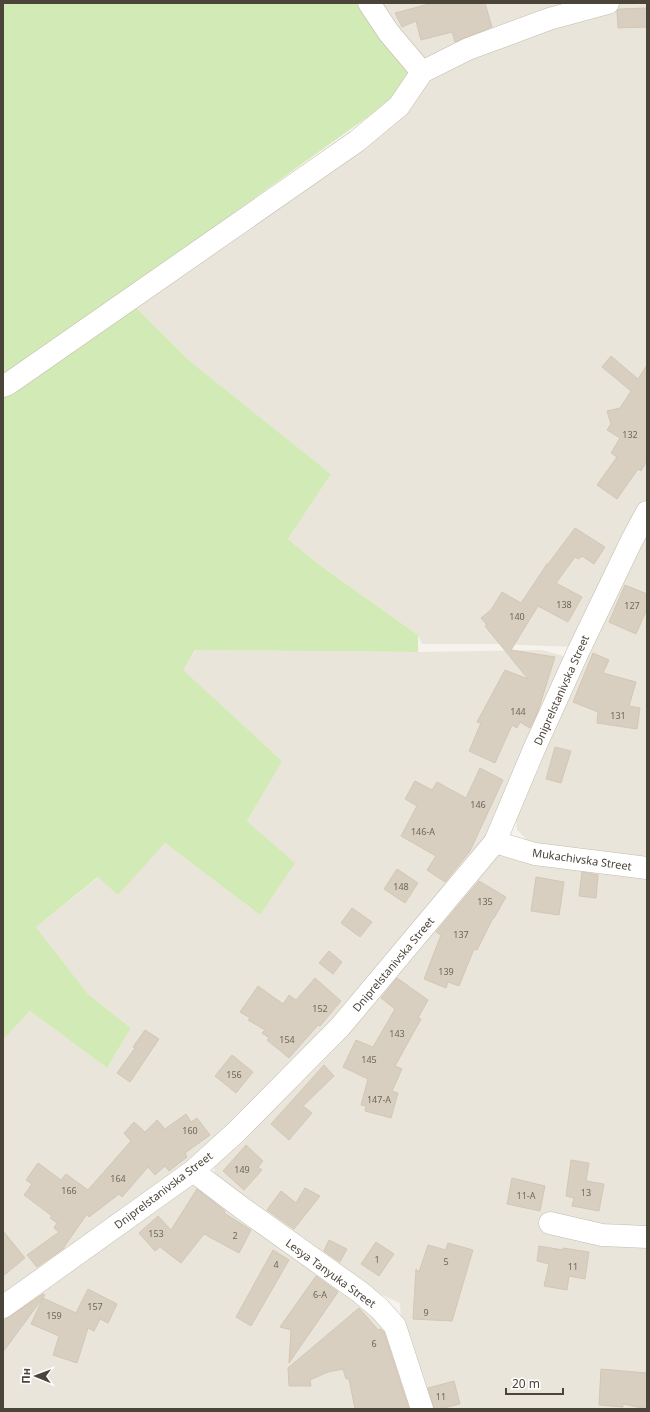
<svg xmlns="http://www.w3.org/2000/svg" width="650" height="1412" viewBox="0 0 650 1412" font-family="'Noto Sans',sans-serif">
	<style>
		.residential { fill: #eae5da }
		.green { fill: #d2eab5 }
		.building { fill: #d8cfc1; stroke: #d3c7b4 }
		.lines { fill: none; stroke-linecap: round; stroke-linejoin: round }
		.minor-casing { stroke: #c2bbae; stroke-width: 23 }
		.minor { stroke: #fff; stroke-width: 22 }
		.labels { text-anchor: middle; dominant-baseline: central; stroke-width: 3.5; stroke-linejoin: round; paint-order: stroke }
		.number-label { font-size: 9px; fill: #6e675b }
		.street-label { font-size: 11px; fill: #4b4439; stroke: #fff }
	</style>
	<rect width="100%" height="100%" fill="#f6f3ec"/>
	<!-- residential -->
	<g class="residential">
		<polygon points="373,3 594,3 437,58 416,58"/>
		<polygon points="618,3 647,3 647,502 577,647 495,644 422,644 418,635 321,566 288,539 331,474 191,362 129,301 437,71"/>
		<polygon points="647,525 647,862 534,847 517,830 515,809"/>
		<polygon points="196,650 418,652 542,650 571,658 489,839 340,1020 186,1168 3,1300 3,1040 30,1011 107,1068 131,1028 88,994 36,927 99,877 118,894 165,843 260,915 294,863 247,821 281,760 182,670"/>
		<polygon points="499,855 647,873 647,1409 427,1409 402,1336 400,1303 363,1287 215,1182 214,1165 487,860"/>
		<polygon points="190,1182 354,1292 388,1328 416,1409 3,1409 3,1314"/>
	</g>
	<!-- green -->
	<polygon class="green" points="3,3 361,3 408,74 387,103 112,300 129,301 191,362 331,474 288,539 321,566 418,635 418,652 195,650 183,670 282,761 247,821 295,863 260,915 165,843 118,895 98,877 36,927 88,994 131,1028 107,1068 30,1011 3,1040"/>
	<!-- building -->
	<g class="building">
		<polygon points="433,3 485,3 492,27 455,42 452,32 421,40 416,21 402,27 395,13"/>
		<polygon points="647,8 647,27 618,28 617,11 619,9"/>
		<polygon points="611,356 638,379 647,365 647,461 641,471 638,469 617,499 597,485 617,457 611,453 620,438 607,430 611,424 607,411 620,408 631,391 602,367"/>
		<polygon points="575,528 605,547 594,564 582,556 579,559 575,557 556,583 582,597 568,622 538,606 511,650 555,657 538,711 530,728 520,722 517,728 512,725 495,763 469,751 481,723 477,722 505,670 528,679 485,626 487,625 481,618 491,610 502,592 521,603 547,564 548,564"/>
		<polygon points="625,585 647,594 647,609 636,634 609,622"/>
		<polygon points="593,653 609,660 603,673 636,682 629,706 640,708 637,729 597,723 598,712 573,702"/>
		<polygon points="555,747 571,751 561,783 546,779"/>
		<polygon points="480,768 503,780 470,851 445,882 427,870 436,856 401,836 417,806 405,799 415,781 432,790 437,782 466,798"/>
		<polygon points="397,869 418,883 405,903 384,889"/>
		<polygon points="582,872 598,875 596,898 579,896"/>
		<polygon points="536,877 564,882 559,915 531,911"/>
		<polygon points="479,881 506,897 494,918 493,918 477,950 474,949 459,986 448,982 446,988 424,979 441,935 436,932"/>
		<polygon points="352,908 372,922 360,937 341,923"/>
		<polygon points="329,951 342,962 333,974 319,963"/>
		<polygon points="315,978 341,1001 320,1026 318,1025 289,1058 267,1040 269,1038 262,1033 265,1030 248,1020 250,1018 240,1012 258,986 283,1004 289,995 296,1000"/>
		<polygon points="397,978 428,1000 418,1018 421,1019 395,1066 402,1069 392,1091 398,1093 391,1118 365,1111 366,1106 361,1105 368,1079 343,1067 356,1040 373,1047 395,1009 381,998"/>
		<polygon points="145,1030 159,1039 130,1082 117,1073 135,1048 133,1047"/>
		<polygon points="232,1055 253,1072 236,1093 215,1076"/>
		<polygon points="324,1065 334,1076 303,1106 312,1113 289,1140 271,1124"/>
		<polygon points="186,1114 191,1122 197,1118 210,1135 185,1153 187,1157 169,1171 165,1166 155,1175 148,1167 122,1197 119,1194 89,1217 87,1214 64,1247 64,1248 37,1267 27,1255 59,1232 54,1228 57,1223 50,1218 52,1216 24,1195 32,1184 26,1180 38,1163 61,1180 66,1174 88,1190 131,1141 124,1133 134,1122 145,1132 157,1120 165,1129"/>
		<polygon points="246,1145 263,1161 258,1167 262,1170 244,1190 223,1171"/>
		<polygon points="571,1160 589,1163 586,1181 604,1184 599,1211 572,1206 574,1198 566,1196"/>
		<polygon points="512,1178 545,1186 540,1211 507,1204"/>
		<polygon points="305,1188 320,1196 294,1229 267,1210 281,1191 296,1203"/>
		<polygon points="197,1189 225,1211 224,1213 251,1230 239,1253 204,1234 181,1263 160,1247 155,1251 139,1233 158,1216 171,1230"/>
		<polygon points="3,1231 25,1258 3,1276"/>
		<polygon points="329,1240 347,1249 340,1262 324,1251"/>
		<polygon points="376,1242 394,1254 379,1276 361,1264"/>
		<polygon points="448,1243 473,1250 452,1321 413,1319 416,1269 419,1272 428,1245 446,1250"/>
		<polygon points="539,1246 563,1250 563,1248 589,1252 585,1279 569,1276 567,1290 544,1286 549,1264 537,1261"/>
		<polygon points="273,1250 289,1260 251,1326 236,1317"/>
		<polygon points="316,1276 338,1292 289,1363 291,1330 280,1327"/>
		<polygon points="88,1289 117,1304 108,1323 100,1319 94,1331 88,1328 77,1363 53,1355 59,1336 31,1324 43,1298 76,1313"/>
		<polygon points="43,1294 45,1295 3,1352 3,1321"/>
		<polygon points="359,1308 378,1330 381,1329 384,1332 409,1409 355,1409 349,1379 346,1379 343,1369 328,1372 310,1380 311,1386 289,1386 288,1368"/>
		<polygon points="601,1369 647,1373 647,1409 623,1404 623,1407 599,1405"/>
		<polygon points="454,1381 460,1404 440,1409 434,1409 428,1388"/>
	</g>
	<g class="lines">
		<defs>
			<g id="minor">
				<polyline points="369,3 389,33 422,72"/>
				<polyline points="3,386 8,384 357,141 399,106 422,72 468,49 549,19 608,3"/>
				<polyline points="495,842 535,854 647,868"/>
				<polyline points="193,1171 242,1208 360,1292 380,1309 395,1326 422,1409"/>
				<polyline points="550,1223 602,1235 647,1237"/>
				<polyline points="3,1307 193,1171 235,1133 340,1027 495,842 535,747 578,652 631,542 647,512"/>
			</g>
		</defs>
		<!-- minor casing -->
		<use href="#minor" class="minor-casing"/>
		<!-- minor -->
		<use href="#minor" class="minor"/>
	</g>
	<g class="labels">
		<!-- number labels -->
		<g class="number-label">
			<text x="630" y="434">132</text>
			<text x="564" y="604">138</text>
			<text x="632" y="605">127</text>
			<text x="517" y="616">140</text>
			<text x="518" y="711">144</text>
			<text x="618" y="715">131</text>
			<text x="478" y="804">146</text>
			<text x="423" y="831">146-А</text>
			<text x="401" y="886">148</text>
			<text x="485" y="901">135</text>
			<text x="461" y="934">137</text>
			<text x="446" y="971">139</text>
			<text x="320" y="1008">152</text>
			<text x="397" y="1033">143</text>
			<text x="287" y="1039">154</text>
			<text x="369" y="1059">145</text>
			<text x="234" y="1074">156</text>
			<text x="379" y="1099">147-А</text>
			<text x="190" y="1130">160</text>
			<text x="242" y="1169">149</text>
			<text x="118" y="1178">164</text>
			<text x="69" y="1190">166</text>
			<text x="586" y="1192">13</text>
			<text x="526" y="1195">11-А</text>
			<text x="156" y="1233">153</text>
			<text x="235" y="1235">2</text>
			<text x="377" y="1259">1</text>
			<text x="446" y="1261">5</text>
			<text x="276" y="1264">4</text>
			<text x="573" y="1266">11</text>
			<text x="320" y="1294">6-А</text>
			<text x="95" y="1306">157</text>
			<text x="426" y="1312">9</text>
			<text x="54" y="1315">159</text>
			<text x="374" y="1343">6</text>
			<text x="441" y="1396">11</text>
		</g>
		<!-- street labels -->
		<g class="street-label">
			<text transform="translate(561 690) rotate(-66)">Dniprelstanivska Street</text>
			<text transform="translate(582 859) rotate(8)">Mukachivska Street</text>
			<text transform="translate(393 964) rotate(-50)">Dniprelstanivska Street</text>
			<text transform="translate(163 1190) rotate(-37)">Dniprelstanivska Street</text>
			<text transform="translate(331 1273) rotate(36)">Lesya Tanyuka Street</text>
		</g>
	</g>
	<!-- border -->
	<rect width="650" height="1412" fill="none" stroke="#4b4439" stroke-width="8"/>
	<!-- north arrow -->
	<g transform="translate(36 1376) rotate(271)" stroke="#ffffff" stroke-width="3" paint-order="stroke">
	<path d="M0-3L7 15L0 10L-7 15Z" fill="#4b4439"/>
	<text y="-6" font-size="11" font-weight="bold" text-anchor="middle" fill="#4b4439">Пн</text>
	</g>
	<!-- scale -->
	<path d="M506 1388v6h57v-6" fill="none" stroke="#4b4439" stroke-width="2"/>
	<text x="512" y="1388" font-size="12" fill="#4b4439" stroke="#ffffff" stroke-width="3" paint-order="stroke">20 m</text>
</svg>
